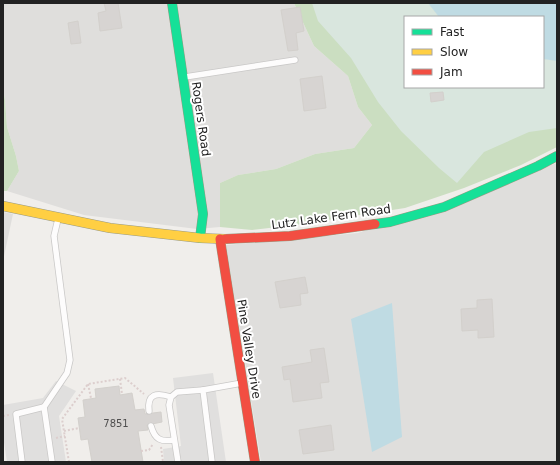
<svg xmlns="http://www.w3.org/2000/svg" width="560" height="465" viewBox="0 0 560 465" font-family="'DejaVu Sans',sans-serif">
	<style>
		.residential { fill: #dfdedc }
		.forest { fill: #cbdec1 }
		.wetland { fill: #d9e6de }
		.parking { fill: #e0dfde }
		.water { fill: #bfdbe3 }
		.building { fill: #d7d4d2; stroke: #d3d0cc }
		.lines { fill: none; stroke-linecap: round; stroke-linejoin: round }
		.lane-casing { stroke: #c9c8c7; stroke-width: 7 }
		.fast-casing { stroke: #999a82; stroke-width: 10 }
		.slow-casing { stroke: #999a82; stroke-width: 10 }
		.jam-casing { stroke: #999a82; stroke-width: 10 }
		.path { stroke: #dccecd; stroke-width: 2; stroke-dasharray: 2 2; stroke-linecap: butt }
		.lane { stroke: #fdfcfc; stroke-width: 5.5 }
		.fast { stroke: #16e098; stroke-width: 9 }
		.slow { stroke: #ffcf43; stroke-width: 9 }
		.jam { stroke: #f24e42; stroke-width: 9 }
		.labels { text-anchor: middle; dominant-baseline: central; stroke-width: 4; stroke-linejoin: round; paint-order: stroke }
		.number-label { font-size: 10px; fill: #4f4e4e }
		.street-label { font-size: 12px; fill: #222; stroke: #fff }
	</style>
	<rect width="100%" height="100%" fill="#f0eeeb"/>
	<!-- residential -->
	<g class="residential">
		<polygon points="3,3 294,3 314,46 348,76 358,107 372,125 354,148 315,154 276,169 238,175 220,183 220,227 197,229 84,215 7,191 19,171 16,156 7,127 5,100 3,89"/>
		<polygon points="557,163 557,462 261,462 226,245 358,233"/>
		<polygon points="3,212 13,214 3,261"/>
	</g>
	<!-- forest -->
	<g class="forest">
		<polygon points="294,3 428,3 439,17 405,17 405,87 543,87 543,59 557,61 557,147 521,165 464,188 405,208 295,225 252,230 220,227 220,183 238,175 276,169 315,154 354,148 372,125 358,107 348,76 314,46"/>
		<polygon points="3,89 5,100 7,127 16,156 19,171 7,191 3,191"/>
	</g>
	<!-- wetland -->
	<polygon class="wetland" points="312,3 428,3 439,17 405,17 405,87 543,87 543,59 557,61 557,128 529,132 484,152 457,183 439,168 401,131 378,102 351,58 318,21"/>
	<!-- parking -->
	<g class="parking">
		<polygon points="213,373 226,462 164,462 163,449 181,446 173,378"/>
		<polygon points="56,381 76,391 59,416 66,462 7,462 3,436 3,405 43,398"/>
	</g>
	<!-- water -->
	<g class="water">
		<polygon points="428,3 557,3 557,61 543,59 543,17 439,17"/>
		<polygon points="392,303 402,437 372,452 351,319"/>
	</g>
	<!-- building -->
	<g class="building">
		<polygon points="104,3 118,3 122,28 100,31 98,13 106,11"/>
		<polygon points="300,7 304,31 296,33 298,50 288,51 281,10"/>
		<polygon points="78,21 81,43 71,44 68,23"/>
		<polygon points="322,76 326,108 304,111 300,79"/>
		<polygon points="443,92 444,100 431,102 430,93"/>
		<polygon points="305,277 308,293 300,294 301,305 280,308 275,282"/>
		<polygon points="492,299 494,337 478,338 478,330 462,331 461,309 477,308 477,300"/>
		<polygon points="324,348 329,382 320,383 322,398 293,402 290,379 284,380 282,367 312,362 310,350"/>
		<polygon points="119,386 120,395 132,393 135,410 144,409 145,414 161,412 162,422 147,425 148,430 138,431 143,462 92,462 88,439 81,440 78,418 85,417 83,400 96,398 95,389"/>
		<polygon points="331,425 334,450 303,454 299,430"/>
	</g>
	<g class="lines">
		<defs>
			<g id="lane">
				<polyline points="185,77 295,60"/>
				<path d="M 149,411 C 147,394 156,392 171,397"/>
				<path d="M 151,426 C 155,440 161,442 174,440"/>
				<polyline points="22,462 16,414 44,407"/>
				<polyline points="52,462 44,407 67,373 70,360 54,236 58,219"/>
				<polyline points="178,462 169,405 171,397 177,392 203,390"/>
				<polyline points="212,462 203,390 242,383"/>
			</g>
			<g id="fast">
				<polyline points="172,3 203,214 200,238"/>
				<polyline points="375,224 390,222 444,207 538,166 557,156"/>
			</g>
			<polyline id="slow" points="3,206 110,228 200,238 225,239"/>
			<g id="jam">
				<polyline points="220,239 255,462"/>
				<polyline points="225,239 290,236 375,224"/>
			</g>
		</defs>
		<!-- lane casing -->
		<use href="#lane" class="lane-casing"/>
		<!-- fast casing -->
		<use href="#fast" class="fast-casing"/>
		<!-- slow casing -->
		<use href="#slow" class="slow-casing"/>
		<!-- jam casing -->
		<use href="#jam" class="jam-casing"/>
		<!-- path -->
		<g class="path">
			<polyline points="120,379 122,394"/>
			<polyline points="88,384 91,398"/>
			<polyline points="3,416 9,415"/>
			<polyline points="64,431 79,428"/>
			<polyline points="56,438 65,436"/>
			<polyline points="161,447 163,462"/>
			<polyline points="141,451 149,450 153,444"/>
			<polyline points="69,462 62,419 88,384 125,378 144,394"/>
		</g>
		<!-- lane -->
		<use href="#lane" class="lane"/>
		<!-- fast -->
		<use href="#fast" class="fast"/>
		<!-- slow -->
		<use href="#slow" class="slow"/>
		<!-- jam -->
		<use href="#jam" class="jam"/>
	</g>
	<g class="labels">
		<!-- number labels -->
		<g class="number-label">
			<text x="116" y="423">7851</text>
		</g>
		<!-- street labels -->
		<g class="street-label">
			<text transform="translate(201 119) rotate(82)">Rogers Road</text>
			<text transform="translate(331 217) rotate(-8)">Lutz Lake Fern Road</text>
			<text transform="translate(249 349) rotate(81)">Pine Valley Drive</text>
		</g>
	</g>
	<!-- border -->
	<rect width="560" height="465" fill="none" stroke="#222222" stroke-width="8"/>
	<!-- legend -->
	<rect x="404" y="16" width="140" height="72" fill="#ffffff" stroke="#a7a7a7"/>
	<rect x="412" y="29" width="20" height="6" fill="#16e098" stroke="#a7a7a7"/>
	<text x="440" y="36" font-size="12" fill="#222222">Fast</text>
	<rect x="412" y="49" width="20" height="6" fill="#ffcf43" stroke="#a7a7a7"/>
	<text x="440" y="56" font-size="12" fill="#222222">Slow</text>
	<rect x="412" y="69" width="20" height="6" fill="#f24e42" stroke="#a7a7a7"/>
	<text x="440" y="76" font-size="12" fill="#222222">Jam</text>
</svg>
